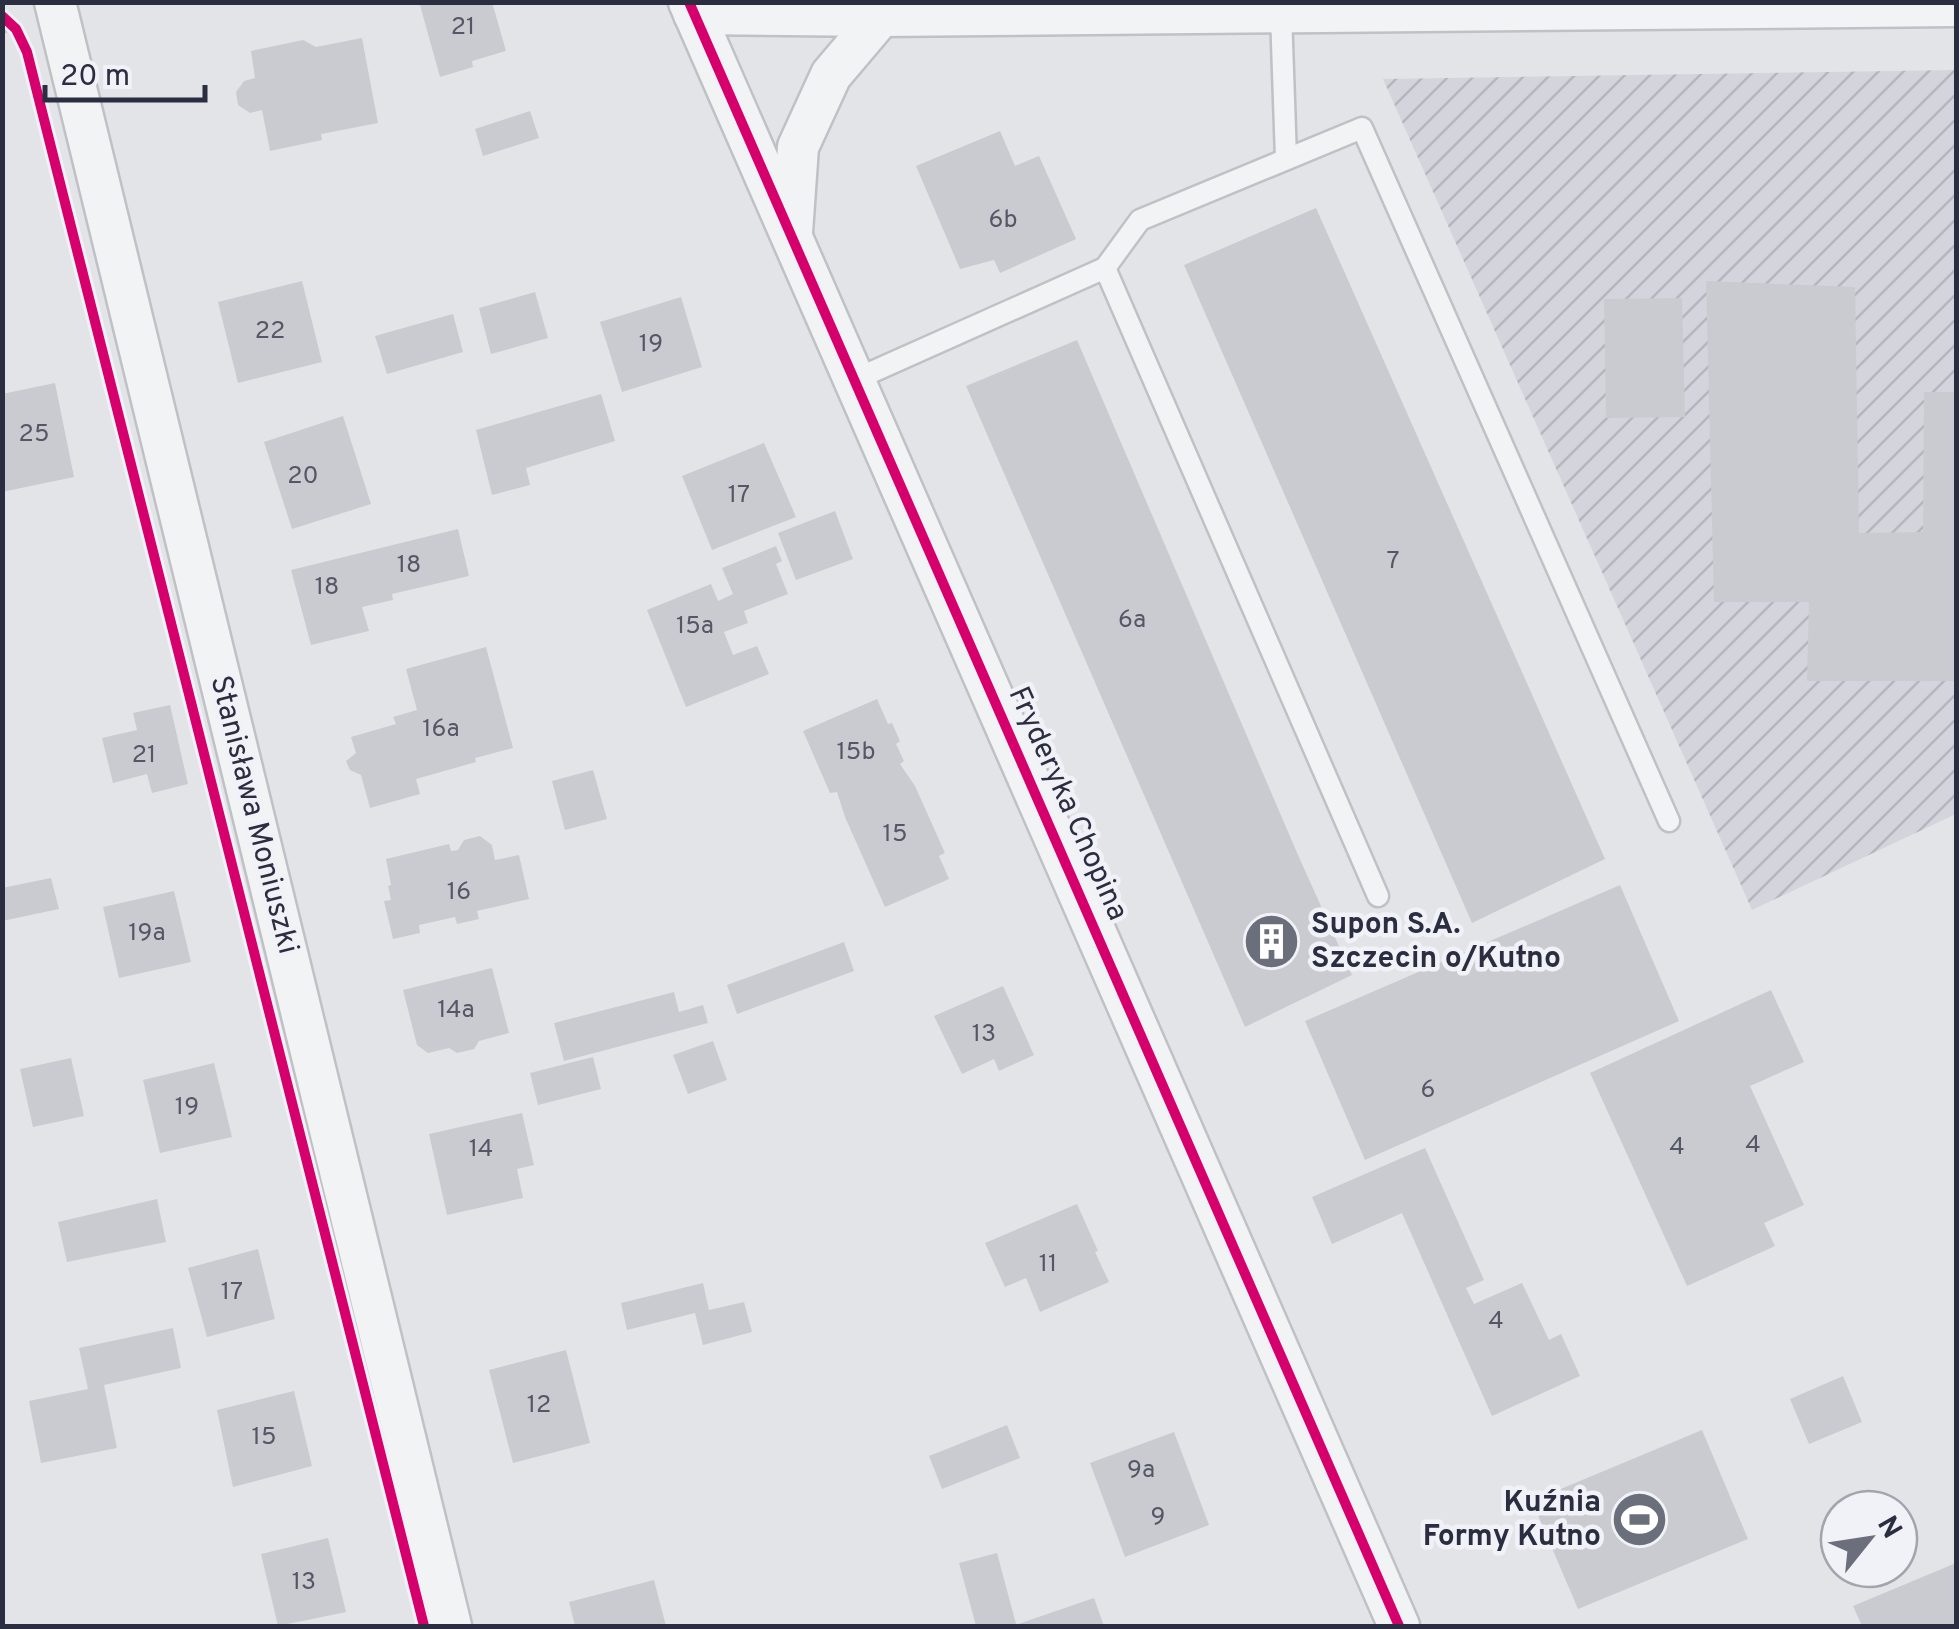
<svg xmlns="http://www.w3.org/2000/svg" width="1959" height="1629" viewBox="0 0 1959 1629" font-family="Overpass,sans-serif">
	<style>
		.industrial { fill: url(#industrial-furrows) }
		.building { fill: #cacbd0 }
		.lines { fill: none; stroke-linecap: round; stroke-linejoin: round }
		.service-casing { stroke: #c0c1c4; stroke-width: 25 }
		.minor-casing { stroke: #c0c1c4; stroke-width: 45 }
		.path { stroke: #c5c5cb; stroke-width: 6; stroke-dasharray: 8 8; stroke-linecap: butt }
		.service { stroke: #f2f3f5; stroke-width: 20 }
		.minor { stroke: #f2f3f5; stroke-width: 40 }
		.cycleway-casing { stroke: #f1f2f7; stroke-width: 16 }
		.cycleway { stroke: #d6006c; stroke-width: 10 }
		.labels { text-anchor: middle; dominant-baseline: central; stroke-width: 9; stroke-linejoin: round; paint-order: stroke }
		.number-label { font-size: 25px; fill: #545766 }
		.street-label { font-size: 30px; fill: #2b2e40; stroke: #f1f2f7 }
		.poi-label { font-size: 30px; font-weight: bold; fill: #2b2e40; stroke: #f1f2f7; text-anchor: start }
	</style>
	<defs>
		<pattern id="industrial-furrows" width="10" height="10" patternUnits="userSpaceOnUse" patternTransform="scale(2.5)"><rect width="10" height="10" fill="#d4d5dc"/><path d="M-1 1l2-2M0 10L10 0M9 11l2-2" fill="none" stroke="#b6b7be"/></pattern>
	</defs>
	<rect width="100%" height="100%" fill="#e3e4e8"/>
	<!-- industrial -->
	<polygon class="industrial" points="1956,70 1956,814 1752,910 1383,79"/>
	<!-- building -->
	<g class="building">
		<polygon points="428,2 492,2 506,51 472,61 473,67 440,77 420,5"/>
		<polygon points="362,38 378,123 321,134 322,140 270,151 262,110 250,113 238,105 236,92 244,81 255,78 251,51 303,40 316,47"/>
		<polygon points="530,111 539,138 483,156 475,129"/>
		<polygon points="1000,131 1015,166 1039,156 1076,239 1000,273 994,260 960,269 916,166"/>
		<polygon points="1316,208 1605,859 1472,923 1184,265"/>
		<polygon points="302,281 322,362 238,383 218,302"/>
		<polygon points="1706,281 1855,287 1859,533 1923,532 1924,392 1956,392 1956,681 1807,681 1809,602 1714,602"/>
		<polygon points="535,292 548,338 491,354 479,308"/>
		<polygon points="681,297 702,367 622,392 600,322"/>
		<polygon points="1682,298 1685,417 1606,418 1604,299"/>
		<polygon points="453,314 463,352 387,374 375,336"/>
		<polygon points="1077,340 1298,855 1352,975 1245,1027 966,386"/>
		<polygon points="55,383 74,477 2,492 2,394"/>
		<polygon points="601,394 615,441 526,468 530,485 492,495 476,430"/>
		<polygon points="343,416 371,504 292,529 264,442"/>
		<polygon points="764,443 796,517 712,550 682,476"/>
		<polygon points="835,511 853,559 796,580 778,533"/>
		<polygon points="458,529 469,576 392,594 393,600 362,607 369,631 311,645 291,570"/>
		<polygon points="776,546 782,561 776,564 788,594 744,611 748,623 724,632 733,655 757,646 769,674 686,707 647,610 711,584 718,601 733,594 722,568"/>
		<polygon points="486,647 513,748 475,758 476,762 416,779 420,794 370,808 361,775 350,770 346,761 356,753 351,737 396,724 393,717 417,710 406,669"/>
		<polygon points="877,699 888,724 892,723 900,741 896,744 904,761 900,764 915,786 945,853 939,856 949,879 885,907 845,817 837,792 830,793 803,731"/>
		<polygon points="170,705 188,784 152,793 147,774 113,783 102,738 137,730 133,713"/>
		<polygon points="593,770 607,819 565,830 552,781"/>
		<polygon points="480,836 492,845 495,860 519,855 529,899 477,911 479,919 457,924 455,917 419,925 420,933 393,939 384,901 391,900 388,886 391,885 386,859 449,844 451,851 458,850 464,840"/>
		<polygon points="51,878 59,909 2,921 2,888"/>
		<polygon points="1620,885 1679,1021 1365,1160 1305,1021"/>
		<polygon points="174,891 191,962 119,978 103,907"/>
		<polygon points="844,942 854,971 737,1014 727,985"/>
		<polygon points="492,968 509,1033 479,1041 474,1049 457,1053 449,1048 428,1053 417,1045 403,990"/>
		<polygon points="1003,986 1034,1055 999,1071 994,1059 962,1074 934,1016"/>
		<polygon points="1771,990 1804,1062 1750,1086 1804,1205 1764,1223 1775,1246 1687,1286 1590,1073"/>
		<polygon points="674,992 679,1012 703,1005 708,1023 564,1061 554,1023"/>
		<polygon points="713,1041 727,1080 688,1094 673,1055"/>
		<polygon points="593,1057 601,1089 538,1105 530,1073"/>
		<polygon points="71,1058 84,1116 33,1127 20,1069"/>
		<polygon points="214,1063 232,1137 160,1153 143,1080"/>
		<polygon points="522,1113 534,1165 517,1169 523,1198 447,1215 429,1134"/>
		<polygon points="1425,1148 1484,1280 1466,1288 1474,1304 1522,1283 1549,1340 1561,1334 1580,1376 1492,1416 1402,1213 1332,1244 1312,1197"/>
		<polygon points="157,1199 166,1242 67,1262 58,1222"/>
		<polygon points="1077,1204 1098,1251 1095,1252 1109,1282 1040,1312 1026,1278 1005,1287 985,1243"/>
		<polygon points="258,1249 275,1319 207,1337 188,1268"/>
		<polygon points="703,1283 709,1310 744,1302 752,1332 703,1345 695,1313 627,1330 621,1303"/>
		<polygon points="173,1328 181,1368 104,1385 117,1448 41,1463 29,1401 88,1389 79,1348"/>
		<polygon points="566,1350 590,1443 513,1463 489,1370"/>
		<polygon points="1843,1376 1862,1422 1809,1444 1790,1399"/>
		<polygon points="294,1391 312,1466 233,1487 217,1410"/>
		<polygon points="1007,1425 1020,1458 942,1489 929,1456"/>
		<polygon points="1702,1430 1748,1539 1578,1609 1532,1501"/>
		<polygon points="1174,1432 1209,1525 1125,1557 1090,1463"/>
		<polygon points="328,1538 346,1612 278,1626 261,1554"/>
		<polygon points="997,1553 1016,1624 1006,1626 976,1626 959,1563"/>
		<polygon points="1956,1563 1956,1626 1862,1626 1853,1606"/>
		<polygon points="654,1580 666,1626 575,1626 569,1602"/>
		<polygon points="1094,1598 1104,1626 1012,1626"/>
	</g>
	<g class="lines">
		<defs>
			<g id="service">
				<polyline points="1281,13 1286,159"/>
				<polyline points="1105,268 1140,220 1362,128 1669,821"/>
				<polyline points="854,380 1105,268 1378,896"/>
			</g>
			<g id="minor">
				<polyline points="55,2 451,1626"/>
				<polyline points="689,2 1399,1626"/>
				<polyline points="694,14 881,16 1956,6"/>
				<polyline points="792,232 798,147 831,75 881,16"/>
			</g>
		</defs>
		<!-- service casing -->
		<use href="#service" class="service-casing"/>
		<!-- minor casing -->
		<use href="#minor" class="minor-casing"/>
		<!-- path -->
		<polyline class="path" points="2,26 9,32 11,38"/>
		<!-- service -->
		<use href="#service" class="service"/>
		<!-- minor -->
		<use href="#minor" class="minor"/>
		<defs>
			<g id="cycleway">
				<polyline points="689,2 1399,1626"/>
				<polyline points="2,16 16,29 27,52 424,1626"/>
			</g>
		</defs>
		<!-- cycleway casing -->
		<use href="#cycleway" class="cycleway-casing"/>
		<!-- cycleway -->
		<use href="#cycleway" class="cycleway"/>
	</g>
	<!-- icons -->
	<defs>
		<symbol id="building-disc" viewBox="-11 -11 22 22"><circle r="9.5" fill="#6b6e7b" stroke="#f1f2f7"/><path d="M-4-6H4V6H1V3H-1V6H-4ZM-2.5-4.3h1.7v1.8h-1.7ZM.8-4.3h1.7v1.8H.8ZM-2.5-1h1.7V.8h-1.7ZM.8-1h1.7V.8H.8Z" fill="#fff"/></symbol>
		<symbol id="stadium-disc" viewBox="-11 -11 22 22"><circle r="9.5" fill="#6b6e7b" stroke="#f1f2f7"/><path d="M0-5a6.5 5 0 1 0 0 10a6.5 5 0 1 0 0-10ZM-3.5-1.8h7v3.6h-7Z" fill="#fff"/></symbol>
	</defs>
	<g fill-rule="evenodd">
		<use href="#building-disc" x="1240" y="910" width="63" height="63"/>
		<use href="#stadium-disc" x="1608" y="1488" width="63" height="63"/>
	</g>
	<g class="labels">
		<!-- number labels -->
		<g class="number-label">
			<text x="463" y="28">21</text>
			<text x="1003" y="221">6b</text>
			<text x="270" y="332">22</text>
			<text x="651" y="345">19</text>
			<text x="34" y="435">25</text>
			<text x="303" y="477">20</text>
			<text x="739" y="496">17</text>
			<text x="1393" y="562">7</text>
			<text x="409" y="566">18</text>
			<text x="327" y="588">18</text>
			<text x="1132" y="621">6a</text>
			<text x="695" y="627">15a</text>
			<text x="441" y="730">16a</text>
			<text x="856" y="753">15b</text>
			<text x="144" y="756">21</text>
			<text x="895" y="835">15</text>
			<text x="459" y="893">16</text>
			<text x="147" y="934">19a</text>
			<text x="456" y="1011">14a</text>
			<text x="984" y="1035">13</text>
			<text x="1428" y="1091">6</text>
			<text x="187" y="1108">19</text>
			<text x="1753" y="1146">4</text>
			<text x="1677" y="1148">4</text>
			<text x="481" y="1150">14</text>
			<text x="1048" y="1265">11</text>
			<text x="232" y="1293">17</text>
			<text x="1496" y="1322">4</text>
			<text x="539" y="1406">12</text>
			<text x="264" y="1438">15</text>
			<text x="1141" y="1471">9a</text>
			<text x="1158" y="1518">9</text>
			<text x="304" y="1583">13</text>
		</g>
		<!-- street labels -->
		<g class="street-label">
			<text transform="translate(1067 804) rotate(66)">Fryderyka Chopina</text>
			<text transform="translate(253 815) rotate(76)">Stanisława Moniuszki</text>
		</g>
		<!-- poi labels -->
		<g class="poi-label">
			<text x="1311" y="925">Supon S.A.<tspan x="1311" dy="34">Szczecin o/Kutno</tspan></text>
			<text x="1601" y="1503" text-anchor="end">Kuźnia<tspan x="1601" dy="34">Formy Kutno</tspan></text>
		</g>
	</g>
	<!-- border -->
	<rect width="1959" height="1629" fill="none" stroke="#2b2e40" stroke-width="10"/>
	<!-- north arrow -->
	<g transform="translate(1869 1539) rotate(60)"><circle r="48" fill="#f1f2f7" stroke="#a2a4ae" stroke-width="2.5"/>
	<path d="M0-8L18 38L0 25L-18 38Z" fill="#6b6e7b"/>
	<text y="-15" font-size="28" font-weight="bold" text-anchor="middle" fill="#2b2e40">N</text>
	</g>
	<!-- scale -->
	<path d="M45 85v15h160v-15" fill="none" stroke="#2b2e40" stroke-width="5"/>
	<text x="60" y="85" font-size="30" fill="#2b2e40" stroke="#f1f2f7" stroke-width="8" paint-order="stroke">20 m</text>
</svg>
